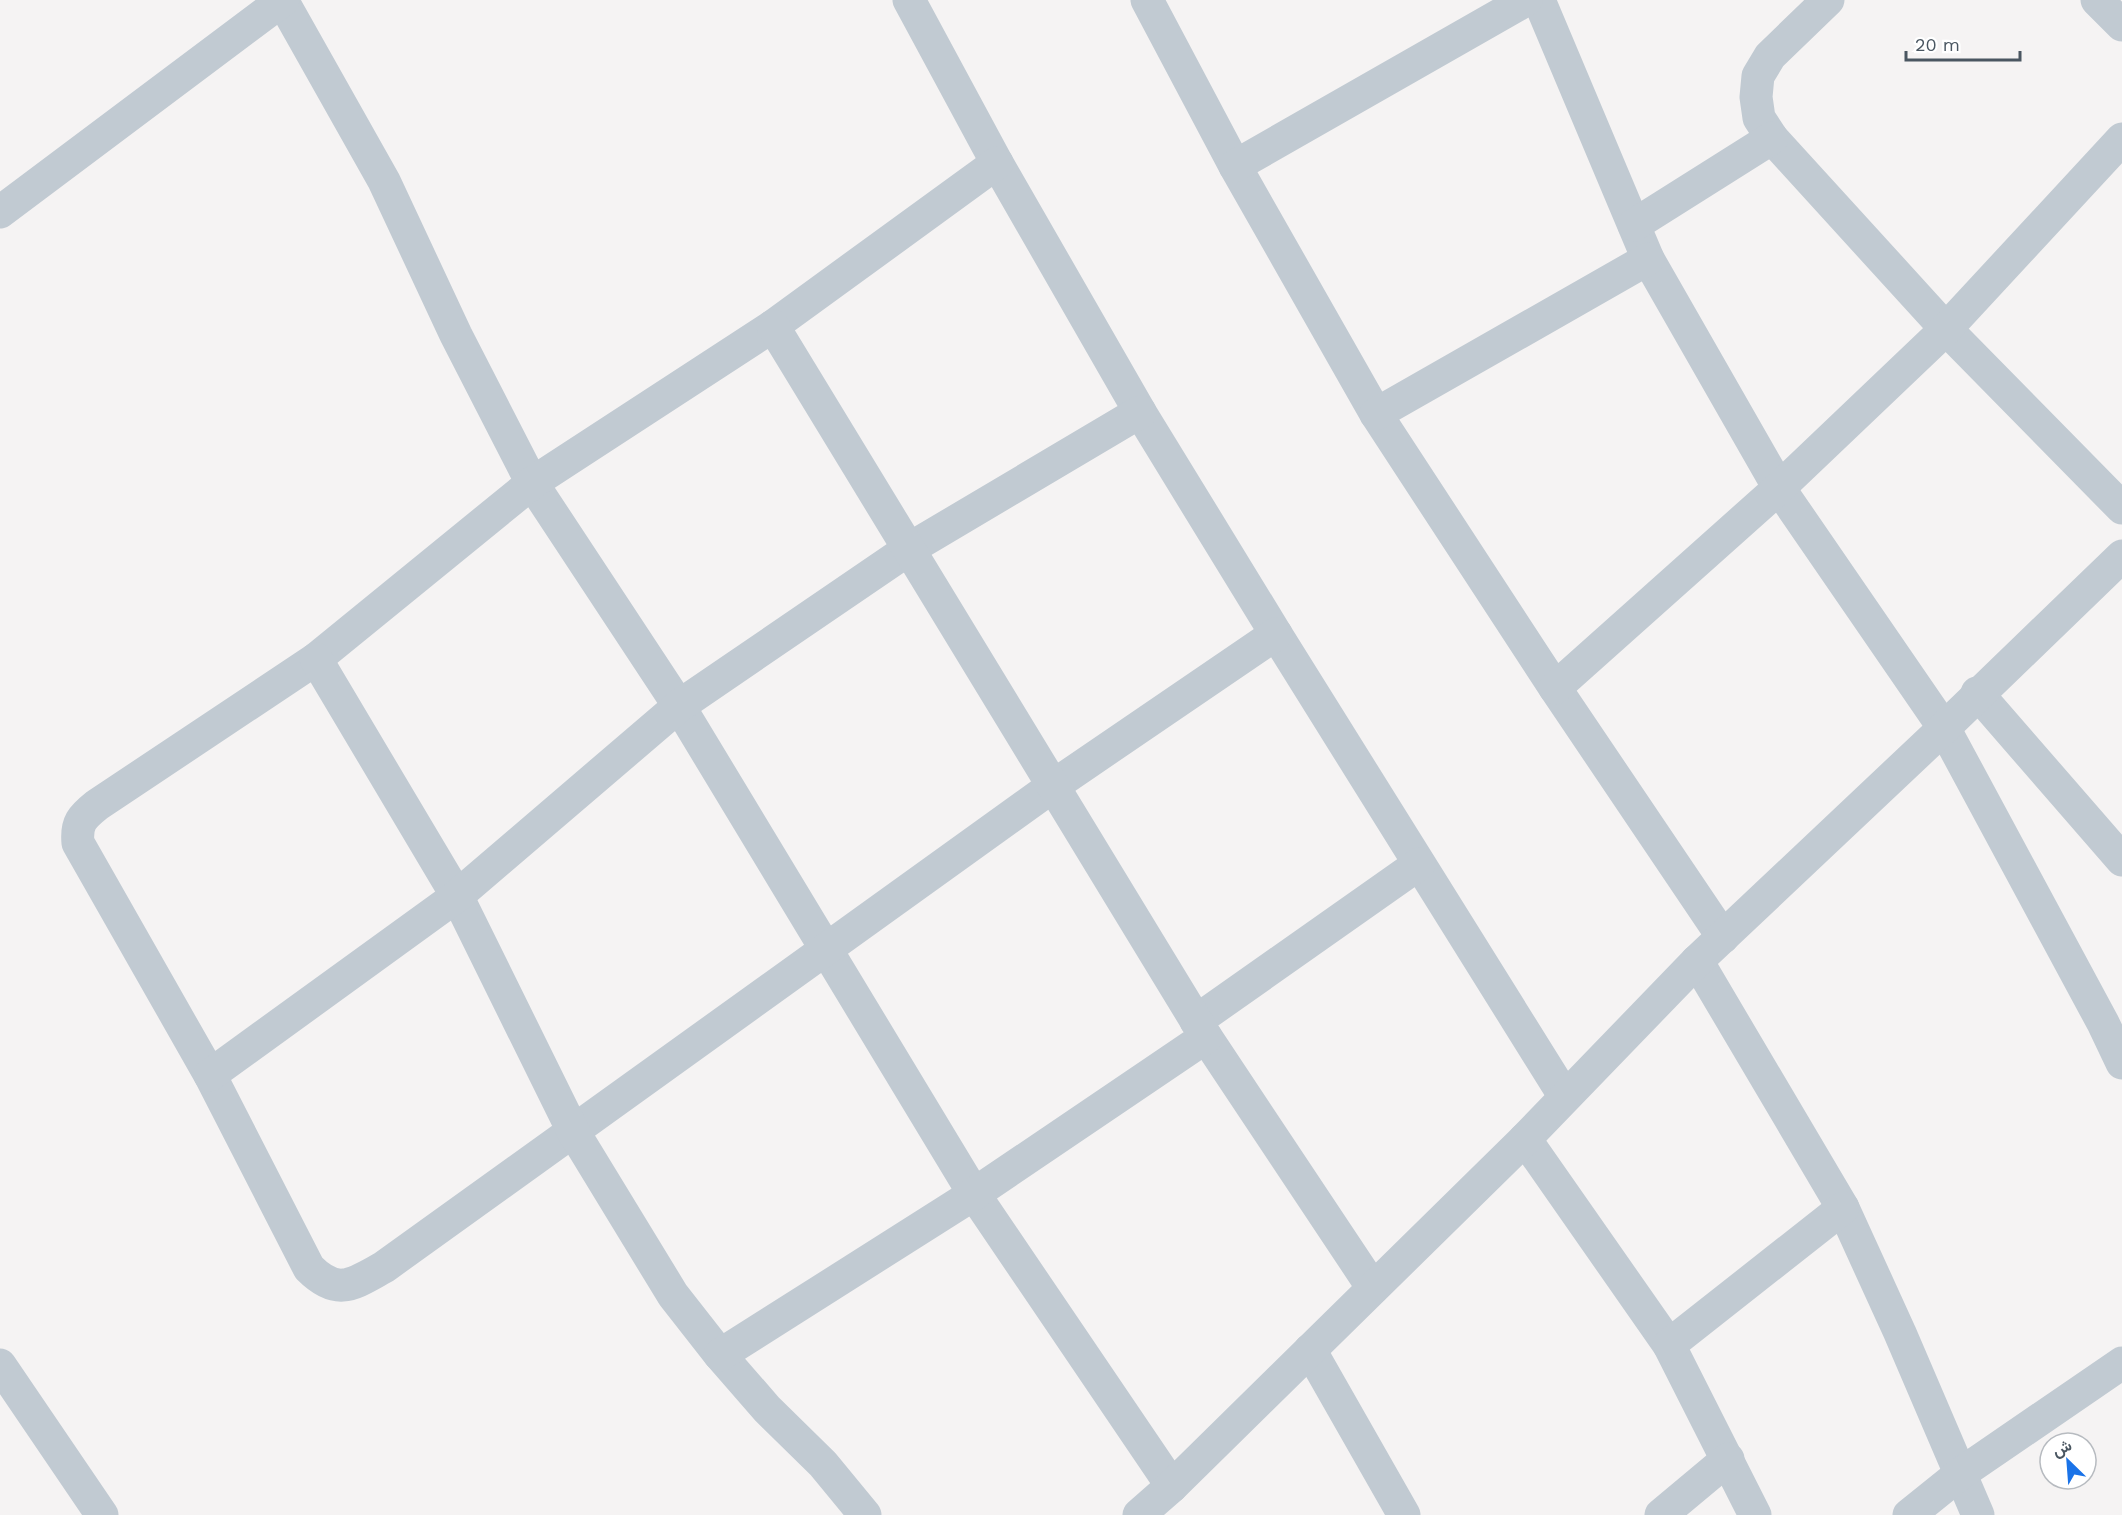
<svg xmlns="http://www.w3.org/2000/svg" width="2122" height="1515" viewBox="0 0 2122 1515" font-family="'Work Sans',Vazirmatn,sans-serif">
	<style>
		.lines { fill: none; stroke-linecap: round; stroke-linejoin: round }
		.street { stroke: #c1cad2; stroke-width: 33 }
	</style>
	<rect width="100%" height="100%" fill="#f5f3f3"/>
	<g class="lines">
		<!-- street -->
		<g class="street">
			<polyline points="282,0 384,181 456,335 532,483 679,706 974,1194 1172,1486"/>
			<polyline points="909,0 997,163 1140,412 1276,634 1565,1097"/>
			<polyline points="1147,0 1235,166 1376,414 1555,688 1723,937"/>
			<polyline points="1539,0 1648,259 1779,488 1944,728 2103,1023 2122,1063"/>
			<polyline points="1828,0 1770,56 1758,76 1756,97 1759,118 1772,138 1946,329 2122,508"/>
			<polyline points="2097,0 2122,25"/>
			<path d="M 997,163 L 773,326 L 532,483 L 316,659 L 97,805 C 82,817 76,823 78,843 L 210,1075 L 309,1268 C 338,1297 353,1284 384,1267 L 1053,786 L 1276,634"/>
			<polyline points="1235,166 1526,0"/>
			<polyline points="0,212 283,0"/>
			<polyline points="1634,225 1772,138"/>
			<polyline points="1376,414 1648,259"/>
			<polyline points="316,659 457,896 573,1131 673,1295 720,1355 767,1409 823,1464 865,1515"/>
			<polyline points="1555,688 1779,488 1946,329 2122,139"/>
			<polyline points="1977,693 2122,860"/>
			<polyline points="1697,961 1843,1208 1900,1333 1978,1515"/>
			<polyline points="1196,1021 1419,864"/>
			<polyline points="1206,1037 1373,1288"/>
			<polyline points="210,1075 457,896 679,706 909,549 1140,412"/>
			<polyline points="1525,1139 1669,1345 1755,1515"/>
			<polyline points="1669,1345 1843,1208"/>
			<polyline points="1310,1350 1404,1515"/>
			<polyline points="720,1355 974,1194 1206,1037 773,326"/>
			<polyline points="0,1365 102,1515"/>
			<polyline points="1139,1515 1172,1486 1525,1139 1697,961 1944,728 2122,556"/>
			<polyline points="1661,1515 1728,1459"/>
			<polyline points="1909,1515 1960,1474 2122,1363"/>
		</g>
	</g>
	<!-- north arrow -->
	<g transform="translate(2068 1461) rotate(335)"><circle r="28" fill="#ffffff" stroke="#b7bbc0" stroke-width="1.5"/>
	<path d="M0-4.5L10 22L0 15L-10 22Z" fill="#1a73e8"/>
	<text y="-9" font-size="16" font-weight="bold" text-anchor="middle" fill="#4a5661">ش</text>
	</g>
	<!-- scale -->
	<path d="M1906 51v9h114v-9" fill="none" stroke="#4a5661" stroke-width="3"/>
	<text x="1915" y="51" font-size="18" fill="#4a5661" stroke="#ffffff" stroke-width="4.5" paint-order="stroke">20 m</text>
</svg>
